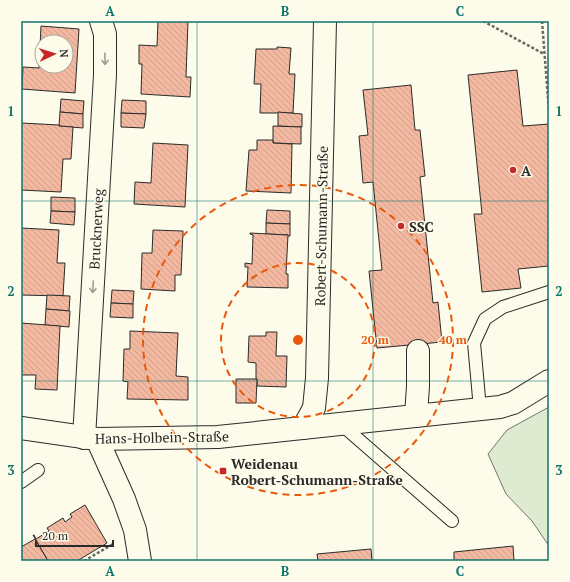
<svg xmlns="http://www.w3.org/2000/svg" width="570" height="582" viewBox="0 0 570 582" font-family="'PT Serif',serif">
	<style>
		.park { fill: #deebd1; stroke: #74746e }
		.building { fill: url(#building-back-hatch); stroke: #2b2b2b; fill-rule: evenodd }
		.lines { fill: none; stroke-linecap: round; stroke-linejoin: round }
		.lane-casing { stroke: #2b2b2b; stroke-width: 14 }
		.street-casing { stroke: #2b2b2b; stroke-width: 24 }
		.path { stroke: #6a6964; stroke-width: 2.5; stroke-dasharray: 3 2; stroke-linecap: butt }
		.lane { stroke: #fdfbea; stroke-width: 12 }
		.street { stroke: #fdfbea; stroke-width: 22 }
		.oneway { stroke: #9e9d94 }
		.grid { fill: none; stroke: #0f766e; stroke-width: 1; stroke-opacity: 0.55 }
		.ring { fill: none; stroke: #e8590c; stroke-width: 2; stroke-dasharray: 7 5 }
		.poi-dot { fill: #c62828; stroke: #fdfbea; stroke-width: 1.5 }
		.labels { text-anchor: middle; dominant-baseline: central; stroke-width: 3; stroke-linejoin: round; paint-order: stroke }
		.poi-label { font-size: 14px; font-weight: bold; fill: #2b2b2b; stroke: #fdfbea; text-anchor: start }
		.street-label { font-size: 14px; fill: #2b2b2b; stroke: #fdfbea }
		.centre { fill: #e8590c; stroke: #fdfbea; stroke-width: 2 }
		.ring-label { font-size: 12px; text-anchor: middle; font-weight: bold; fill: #e8590c; stroke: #fdfbea; stroke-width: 3; stroke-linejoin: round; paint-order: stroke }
		.neatline { fill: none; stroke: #0f766e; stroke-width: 1.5 }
		.grid-label { font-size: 13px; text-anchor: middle; font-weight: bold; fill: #0f766e }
	</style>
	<defs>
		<pattern id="building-back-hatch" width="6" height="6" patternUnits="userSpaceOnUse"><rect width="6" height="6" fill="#f2b8a0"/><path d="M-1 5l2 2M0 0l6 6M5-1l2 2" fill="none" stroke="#d09e8a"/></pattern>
	</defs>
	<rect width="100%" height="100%" fill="#fdfbea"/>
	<!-- park -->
	<polygon class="park" points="549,407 549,546 532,521 506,494 488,454 507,430"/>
	<!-- building -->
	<g class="building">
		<polygon points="158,21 188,21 186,77 191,77 190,97 141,94 142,64 139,64 139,45 157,46"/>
		<path d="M 41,26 L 79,29 L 75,93 L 22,89 L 23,67 L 39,68 ZM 42,42 L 66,42 L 66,66 L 42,66 Z"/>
		<polygon points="277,47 291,48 289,74 295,74 293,113 260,113 261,84 254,84 256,49 277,49"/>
		<polygon points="517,70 523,126 549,124 549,266 518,269 521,288 482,292 474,214 482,214 468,75"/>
		<polygon points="411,85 415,130 420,130 425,176 420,177 433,303 438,302 442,342 377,348 369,271 382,270 373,182 363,183 359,136 368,135 363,90"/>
		<polygon points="61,99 84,101 83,114 60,112"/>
		<polygon points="122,100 146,101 146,114 121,113"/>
		<polygon points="60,112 83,114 83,128 59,126"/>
		<polygon points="278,112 302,114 302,127 278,126"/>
		<polygon points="121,113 146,114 144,128 121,127"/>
		<polygon points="21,123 59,125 59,126 73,127 71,159 63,159 61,192 21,190"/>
		<polygon points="273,126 301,127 301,144 273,143"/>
		<polygon points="257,140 273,140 273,143 292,144 291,193 246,191 249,150 257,150"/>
		<polygon points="153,143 188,145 185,207 134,204 135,182 151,183"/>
		<polygon points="51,197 75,198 75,212 51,211"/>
		<polygon points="267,210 290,211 290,224 266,223"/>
		<polygon points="51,211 75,212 74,225 50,223"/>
		<polygon points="266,223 290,224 290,236 287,236 288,235 266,234"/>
		<polygon points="21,228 59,230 57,263 65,263 63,296 21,295"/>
		<polygon points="153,230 183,231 181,275 175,275 175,291 141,289 142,253 152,253"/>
		<polygon points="250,233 288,235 286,274 288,274 288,288 247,287 248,267 245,267 245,263 252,264 253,235 250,234"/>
		<polygon points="112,290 134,291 133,304 111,303"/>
		<polygon points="47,295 70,296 69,311 46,309"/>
		<polygon points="111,303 133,304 133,318 110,317"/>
		<polygon points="46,309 70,311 69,327 45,325"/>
		<polygon points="21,323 60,326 57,390 35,389 36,375 21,375"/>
		<polygon points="130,331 178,333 176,376 188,377 188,400 127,399 128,382 123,381 124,349 130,349"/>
		<polygon points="266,332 277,332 276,356 287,356 286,387 257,386 257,379 256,379 256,363 248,362 249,336 266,336"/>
		<polygon points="236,379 257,379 256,403 236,403"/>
		<polygon points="85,505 107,543 77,561 48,561 33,535 34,535 36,539 49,531 47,528 63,518 65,522 72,517 70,514"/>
		<polygon points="35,539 48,561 21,561 21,552 22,551 21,547"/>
		<polygon points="513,546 514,561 454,561 454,552"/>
		<polygon points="371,549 372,561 318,561 317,554"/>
	</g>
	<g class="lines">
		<defs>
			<g id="lane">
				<polyline points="480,409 474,343 485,319 503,307 549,292"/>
				<polyline points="342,425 452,521"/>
				<polyline points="21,482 38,470"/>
			</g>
			<g id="street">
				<polyline points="416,416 418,386 418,351"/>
				<polyline points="21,428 97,439 218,437 500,407 513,403 549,381"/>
				<polyline points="303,428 314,408 317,378 325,21"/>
				<polyline points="84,438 105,75 105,34 101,21"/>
				<polyline points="97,439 124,499 135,530 140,561"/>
			</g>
		</defs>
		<!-- lane casing -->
		<use href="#lane" class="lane-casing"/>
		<!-- street casing -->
		<use href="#street" class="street-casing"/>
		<!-- path -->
		<g class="path">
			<polyline points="483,21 544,54"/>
			<polyline points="542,21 549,111"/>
			<polyline points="84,561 113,544"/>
		</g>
		<!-- lane -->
		<use href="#lane" class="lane"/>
		<!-- street -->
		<use href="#street" class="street"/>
	</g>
	<!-- one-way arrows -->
	<defs><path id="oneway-shaft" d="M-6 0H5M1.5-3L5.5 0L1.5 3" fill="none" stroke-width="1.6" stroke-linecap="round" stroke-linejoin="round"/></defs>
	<g class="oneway">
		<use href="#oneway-shaft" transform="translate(105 59) rotate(89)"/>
		<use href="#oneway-shaft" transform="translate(93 287) rotate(93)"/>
	</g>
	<!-- grid -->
	<path class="grid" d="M 197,21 L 197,561M 373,21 L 373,561M 21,201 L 549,201M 21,381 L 549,381"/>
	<!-- distance rings -->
	<g class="ring">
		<circle cx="298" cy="340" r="77"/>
		<circle cx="298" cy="340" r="155"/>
	</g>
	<!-- markers -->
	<g class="poi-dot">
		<circle cx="513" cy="170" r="4"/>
		<circle cx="401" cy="226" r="4"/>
		<rect x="219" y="467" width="8" height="8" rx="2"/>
	</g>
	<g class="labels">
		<!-- poi labels -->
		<g class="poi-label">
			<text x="521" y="170">A</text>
			<text x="409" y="226">SSC</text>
			<text x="231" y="463">Weidenau<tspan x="231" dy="16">Robert-Schumann-Straße</tspan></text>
		</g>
		<!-- street labels -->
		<g class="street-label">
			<text transform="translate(321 226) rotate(-89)">Robert-Schumann-Straße</text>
			<text transform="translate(96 229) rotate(-87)">Brucknerweg</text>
			<text transform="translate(162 437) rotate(-1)">Hans-Holbein-Straße</text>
		</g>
	</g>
	<circle cx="298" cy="340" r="6" class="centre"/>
	<g class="ring-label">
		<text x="375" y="344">20 m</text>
		<text x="453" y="344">40 m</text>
	</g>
	<!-- border -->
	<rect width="570" height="582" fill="none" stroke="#fdfbea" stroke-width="44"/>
	<!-- north arrow -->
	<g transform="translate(54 54) rotate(86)"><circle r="19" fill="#fdfbea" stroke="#a9a89e"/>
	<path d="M0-3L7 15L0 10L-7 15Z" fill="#c62828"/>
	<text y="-6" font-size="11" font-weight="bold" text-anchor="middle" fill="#2b2b2b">N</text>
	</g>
	<!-- scale -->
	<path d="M36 540v6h77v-6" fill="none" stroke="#2b2b2b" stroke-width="2"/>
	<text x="42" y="540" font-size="12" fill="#2b2b2b" stroke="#fdfbea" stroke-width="3" paint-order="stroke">20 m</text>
	<rect x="22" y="22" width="526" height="538" class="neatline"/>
	<g class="grid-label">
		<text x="110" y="16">A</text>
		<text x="285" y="16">B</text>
		<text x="460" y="16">C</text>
		<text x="11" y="116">1</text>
		<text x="559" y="116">1</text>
		<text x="11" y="296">2</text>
		<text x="559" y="296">2</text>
		<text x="11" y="475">3</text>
		<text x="559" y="475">3</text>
		<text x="110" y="576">A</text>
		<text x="285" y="576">B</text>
		<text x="460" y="576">C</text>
	</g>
</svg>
